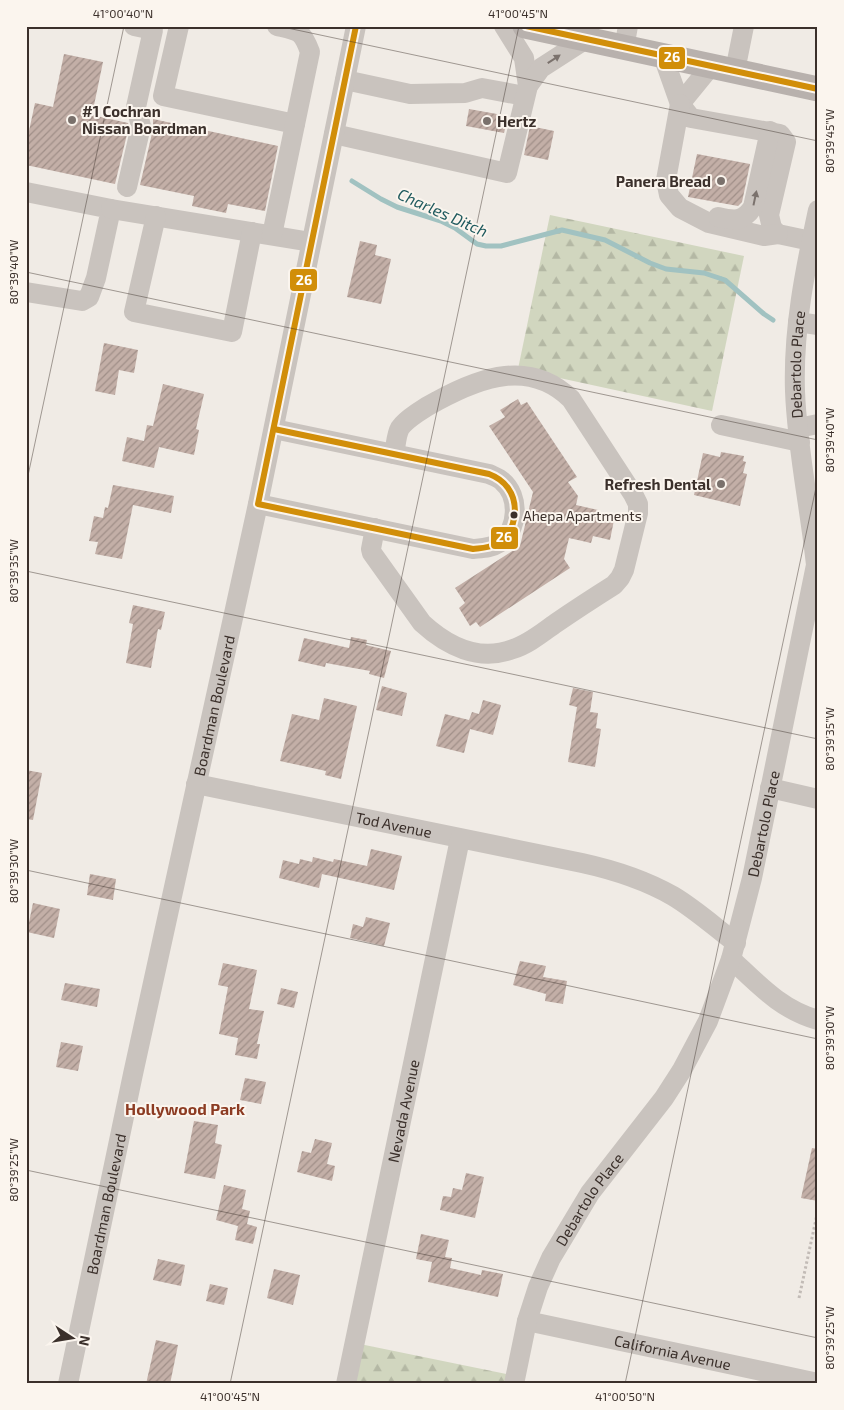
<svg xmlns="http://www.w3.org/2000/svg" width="844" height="1410" viewBox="0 0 844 1410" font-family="'Exo 2',sans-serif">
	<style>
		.forest { fill: url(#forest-firs) }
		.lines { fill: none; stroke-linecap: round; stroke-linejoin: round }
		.stream { stroke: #a1c2c1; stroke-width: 5 }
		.building { fill: url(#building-hatch) }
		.path { stroke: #c2bbb6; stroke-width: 3; stroke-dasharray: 2.5 2.5; stroke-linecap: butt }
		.minor { stroke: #c9c3be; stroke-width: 20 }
		.major { stroke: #b8b1ad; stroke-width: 25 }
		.bus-1-casing { stroke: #fbf5ee; stroke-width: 10 }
		.bus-1 { stroke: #d18e09; stroke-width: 6 }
		.oneway { fill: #7b726d }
		.ticks { fill: none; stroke: #3b302b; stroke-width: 1; stroke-opacity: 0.45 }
		.poi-dot { fill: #7a716c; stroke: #fbf5ee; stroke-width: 2 }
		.bus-dot { fill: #3b302b; stroke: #fbf5ee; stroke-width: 2 }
		.labels { text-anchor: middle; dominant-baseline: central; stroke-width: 4; stroke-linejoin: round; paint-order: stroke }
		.bus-label { font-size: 14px; fill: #3b302b; stroke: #fbf5ee; text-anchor: start }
		.poi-label { font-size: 15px; font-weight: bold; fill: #3b302b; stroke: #fbf5ee; text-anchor: start }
		.street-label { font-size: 15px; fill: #3b302b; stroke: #fbf5ee }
		.water-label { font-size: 16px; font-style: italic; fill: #1f5a5e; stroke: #fbf5ee }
		.neighbourhood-label { font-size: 16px; font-weight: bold; fill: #8c3b22; stroke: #fbf5ee }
		.line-badge { stroke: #fbf5ee; stroke-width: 2 }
		.badge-label { font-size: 14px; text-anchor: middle; font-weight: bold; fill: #fff }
		.neatline { fill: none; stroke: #3b302b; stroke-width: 2 }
		.ticks-label { font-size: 12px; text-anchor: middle; fill: #3b302b }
	</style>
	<defs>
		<pattern id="forest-firs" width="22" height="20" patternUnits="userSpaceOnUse" patternTransform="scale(1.25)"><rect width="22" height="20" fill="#d1d6bf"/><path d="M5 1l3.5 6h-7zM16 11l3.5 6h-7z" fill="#b4b8a4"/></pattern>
		<pattern id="building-hatch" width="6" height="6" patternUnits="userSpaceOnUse" patternTransform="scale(1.25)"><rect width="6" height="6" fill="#c3afa7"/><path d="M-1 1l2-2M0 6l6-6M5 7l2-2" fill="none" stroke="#a08f88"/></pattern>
	</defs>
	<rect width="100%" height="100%" fill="#f0ebe5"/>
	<!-- forest -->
	<g class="forest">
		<polygon points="550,215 744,256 712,411 518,369"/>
		<polygon points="355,1343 516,1376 514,1384 346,1384"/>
	</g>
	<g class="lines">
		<!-- stream -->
		<polyline class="stream" points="352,181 381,199 397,207 441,221 455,228 477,244 486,246 501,246 562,230 605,240 650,263 666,269 704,273 725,280 764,314 773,320"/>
	</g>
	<!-- building -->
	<g class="building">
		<polygon points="64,54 103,62 92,115 128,123 129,126 115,184 26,165 26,145 35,103 53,107"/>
		<polygon points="469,109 508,116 504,133 466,126"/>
		<polygon points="153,119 278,146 265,211 228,204 226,213 192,206 194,196 140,185 153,129"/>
		<polygon points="530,126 554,131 548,160 524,155"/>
		<polygon points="697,154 750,164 742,202 738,206 688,197"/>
		<polygon points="360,241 377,245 375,255 391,259 381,304 347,297"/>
		<polygon points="104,343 138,350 134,373 119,370 115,395 95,391"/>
		<polygon points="163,384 204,394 196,429 199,430 194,455 159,447 154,468 122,461 127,437 144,441 147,425 153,426"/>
		<polygon points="518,399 521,405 527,402 577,477 568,482 578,496 576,505 598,510 597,517 614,520 610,540 593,536 591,543 569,538 564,559 570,568 480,627 476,622 470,626 459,608 465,603 455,588 520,546 533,492 489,426 505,417 500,410"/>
		<polygon points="721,452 744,456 743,461 746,462 743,473 747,474 740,506 694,495 703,453 720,457"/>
		<polygon points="113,485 174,496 171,513 133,505 122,559 95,554 98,542 89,541 94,516 103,518 105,507 108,508"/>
		<polygon points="133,605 165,612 161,630 158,629 151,668 126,663 133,624 129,623"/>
		<polygon points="351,637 367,640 366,645 391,651 384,678 369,674 370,671 326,663 325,667 298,661 304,638 349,648"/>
		<polygon points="382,686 407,693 402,716 376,710"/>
		<polygon points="573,688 593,692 590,712 598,713 596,728 601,729 595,767 568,762 577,707 569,705"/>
		<polygon points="324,698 357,706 341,779 325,775 326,771 280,761 292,714 319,720"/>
		<polygon points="483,700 501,705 493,735 470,729 464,753 436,746 445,714 469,720 472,712 479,714"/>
		<polygon points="26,770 42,773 33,820 26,819"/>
		<polygon points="371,849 402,856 394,890 322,874 319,888 279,878 283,860 299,864 300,859 312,862 313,857 333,862 334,859 367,866"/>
		<polygon points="90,874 116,879 113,900 87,895"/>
		<polygon points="33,903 60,909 54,938 27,932"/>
		<polygon points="366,917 390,923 384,946 350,938 353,924 363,927"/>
		<polygon points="520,961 546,966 543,977 567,981 563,1004 545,1001 546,994 513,985"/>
		<polygon points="223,963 257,970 249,1009 264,1011 257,1044 260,1044 257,1059 235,1055 238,1038 219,1034 228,987 218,985"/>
		<polygon points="65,983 100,989 97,1007 61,1000"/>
		<polygon points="281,988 298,992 294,1008 277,1004"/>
		<polygon points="61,1042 83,1046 78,1071 56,1067"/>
		<polygon points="245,1078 266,1082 261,1104 240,1100"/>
		<polygon points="194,1121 218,1125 215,1143 222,1145 215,1179 184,1173"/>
		<polygon points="315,1139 332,1143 327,1164 335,1166 332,1181 297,1172 302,1151 311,1153"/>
		<polygon points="812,1148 818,1149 818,1201 801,1198"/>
		<polygon points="466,1173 484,1177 475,1218 440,1210 443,1196 451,1197 453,1188 462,1190"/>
		<polygon points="224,1185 246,1190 242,1209 250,1211 247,1224 257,1227 253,1244 235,1240 238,1226 216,1220"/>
		<polygon points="421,1234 449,1240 445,1257 452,1258 450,1268 481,1275 482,1270 503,1274 498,1297 428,1282 432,1262 416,1259"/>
		<polygon points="158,1259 185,1265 181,1286 153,1280"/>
		<polygon points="274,1269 300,1275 293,1305 267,1298"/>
		<polygon points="210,1284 228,1288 224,1305 206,1301"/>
		<polygon points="156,1340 178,1345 170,1384 146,1384"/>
	</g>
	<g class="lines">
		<!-- path -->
		<polyline class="path" points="799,1298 818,1210"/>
		<!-- minor -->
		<g class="minor">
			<polyline points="179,26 163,96 295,124"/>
			<polyline points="504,26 524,58 528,86"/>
			<polyline points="624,48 628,26"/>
			<polyline points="663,56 680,104 711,66"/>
			<polyline points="735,71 744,26"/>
			<polyline points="345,80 410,94 465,93 482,88 525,96"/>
			<polyline points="680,104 691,118 780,134 786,142 769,215 772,228 778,234 811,241"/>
			<polyline points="680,104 666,180 669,195 680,208 709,223 764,236 778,234"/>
			<polyline points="334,134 507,173 528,86 541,68 586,39"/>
			<polyline points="127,187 141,126 136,107 153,30 134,26"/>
			<polyline points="26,192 111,209 96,278 89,297 82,301 26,292"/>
			<polyline points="111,209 311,242"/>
			<polyline points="156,216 134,312 232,332 252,232"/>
			<path d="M 718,217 C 735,221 743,222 753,207 L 770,131"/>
			<path d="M 272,235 L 310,52 C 302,30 299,31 277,26"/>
			<polyline points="798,322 818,325"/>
			<polyline points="721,425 800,442"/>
			<polyline points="798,428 818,424"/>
			<path d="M 258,504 L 473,549 C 483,548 491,548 499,543 C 519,530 520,496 502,481 C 499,478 493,476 489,474 L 274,429"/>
			<path d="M 375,528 L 371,549 L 372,553 L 422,623 C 447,646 479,662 513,649 C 529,644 543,632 556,623 C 575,610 595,597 614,585 L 620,578 L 624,570 L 638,513 L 638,504 L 633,494 L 571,399 C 530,359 481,377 437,401 C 427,406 406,419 400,428 C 396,435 396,446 394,454"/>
			<path id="s1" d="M 196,784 L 582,863 C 614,870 645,880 673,896 C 695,909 716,928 736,943"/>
			<polyline points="770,788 818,799"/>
			<path d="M 731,959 C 758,984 781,1010 818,1020"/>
			<path id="s2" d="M 527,1321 L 818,1383"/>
			<path id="s3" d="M 68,1384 L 133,1074 L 258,504 L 356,26"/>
			<path id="s4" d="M 346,1384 L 460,839"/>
			<path id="s5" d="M 514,1384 L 527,1321 L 538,1287 L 551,1258 L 590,1193 L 664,1098 L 682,1070 L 708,1021 L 731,959 L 752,878 L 816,565 C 810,507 797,449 795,391 C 793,329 805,270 818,210"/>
		</g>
		<!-- major -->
		<polyline class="major" points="525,26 818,89"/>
		<defs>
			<g id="bus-1">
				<polyline points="526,26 818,89"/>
				<path d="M 274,429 L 489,474 C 497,477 503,481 508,488 C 520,505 516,534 496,544 C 489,548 481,548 473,549 L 258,504 L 356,26"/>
			</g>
		</defs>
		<!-- bus-1 casing -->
		<use href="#bus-1" class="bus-1-casing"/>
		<!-- bus-1 -->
		<use href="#bus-1" class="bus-1"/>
	</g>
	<!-- one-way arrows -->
	<defs><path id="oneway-solid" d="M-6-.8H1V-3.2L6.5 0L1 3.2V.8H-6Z" transform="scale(1.25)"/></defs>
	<g class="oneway">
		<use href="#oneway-solid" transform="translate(554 59) rotate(-33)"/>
		<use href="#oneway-solid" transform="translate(755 198) rotate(-78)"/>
	</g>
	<!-- ticks -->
	<path class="ticks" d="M 278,26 L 818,141M 26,272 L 818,440M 26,485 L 124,26M 26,571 L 818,739M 26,870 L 818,1039M 26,1170 L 818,1338M 230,1384 L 519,26M 625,1384 L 818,478"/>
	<!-- markers -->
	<g class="poi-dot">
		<circle cx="72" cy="120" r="5"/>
		<circle cx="487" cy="121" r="5"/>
		<circle cx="721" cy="181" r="5"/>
		<circle cx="721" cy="484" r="5"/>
	</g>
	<circle class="bus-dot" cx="514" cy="515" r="4.5"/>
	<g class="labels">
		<!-- bus labels -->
		<g class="bus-label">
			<text x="523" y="515">Ahepa Apartments</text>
		</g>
		<!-- poi labels -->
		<g class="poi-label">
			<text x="82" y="111">#1 Cochran<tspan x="82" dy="17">Nissan Boardman</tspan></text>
			<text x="497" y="121">Hertz</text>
			<text x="711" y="181" text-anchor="end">Panera Bread</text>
			<text x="711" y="484" text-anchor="end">Refresh Dental</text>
		</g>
		<!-- street labels -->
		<g class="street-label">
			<text stroke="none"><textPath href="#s5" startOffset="1088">Debartolo Place</textPath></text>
			<text stroke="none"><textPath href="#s3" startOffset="694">Boardman Boulevard</textPath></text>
			<text stroke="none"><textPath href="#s5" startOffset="622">Debartolo Place</textPath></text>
			<text stroke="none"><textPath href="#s1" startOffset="202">Tod Avenue</textPath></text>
			<text stroke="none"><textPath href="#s4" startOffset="279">Nevada Avenue</textPath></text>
			<text stroke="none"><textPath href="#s5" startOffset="202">Debartolo Place</textPath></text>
			<text stroke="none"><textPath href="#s3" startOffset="184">Boardman Boulevard</textPath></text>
			<text stroke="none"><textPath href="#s2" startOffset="149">California Avenue</textPath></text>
		</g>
		<!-- water labels -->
		<g class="water-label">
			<text transform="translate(443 212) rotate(24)">Charles Ditch</text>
		</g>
		<!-- neighbourhood labels -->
		<g class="neighbourhood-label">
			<text x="185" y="1108">Hollywood Park</text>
		</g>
	</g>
	<g class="line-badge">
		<rect x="658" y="46" width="28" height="24" rx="5" fill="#d18e09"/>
		<rect x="289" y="268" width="29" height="24" rx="5" fill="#d18e09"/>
		<rect x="490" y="526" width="29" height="24" rx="5" fill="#d18e09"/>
	</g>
	<g class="badge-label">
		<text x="672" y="62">26</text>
		<text x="304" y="285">26</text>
		<text x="504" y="542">26</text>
	</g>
	<!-- border -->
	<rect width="844" height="1410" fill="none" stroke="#fbf5ee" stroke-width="55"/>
	<!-- north arrow -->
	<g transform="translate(72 1338) rotate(102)" stroke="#fbf5ee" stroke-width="4" paint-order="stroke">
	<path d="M0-4L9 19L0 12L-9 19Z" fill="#3b302b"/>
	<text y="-8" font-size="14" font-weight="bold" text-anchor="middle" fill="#3b302b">N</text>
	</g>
	<rect x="28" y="28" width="788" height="1354" class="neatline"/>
	<g class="ticks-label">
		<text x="123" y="18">41°00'40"N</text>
		<text x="518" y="18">41°00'45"N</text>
		<text transform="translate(830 141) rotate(-90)" y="4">80°39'45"W</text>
		<text transform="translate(14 272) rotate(-90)" y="4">80°39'40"W</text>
		<text transform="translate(830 440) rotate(-90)" y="4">80°39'40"W</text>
		<text transform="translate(14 571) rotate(-90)" y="4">80°39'35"W</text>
		<text transform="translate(830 739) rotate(-90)" y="4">80°39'35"W</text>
		<text transform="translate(14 871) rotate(-90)" y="4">80°39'30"W</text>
		<text transform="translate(830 1038) rotate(-90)" y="4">80°39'30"W</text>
		<text transform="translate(14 1170) rotate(-90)" y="4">80°39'25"W</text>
		<text transform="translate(830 1338) rotate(-90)" y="4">80°39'25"W</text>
		<text x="230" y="1401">41°00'45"N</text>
		<text x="625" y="1401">41°00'50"N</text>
	</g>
</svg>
